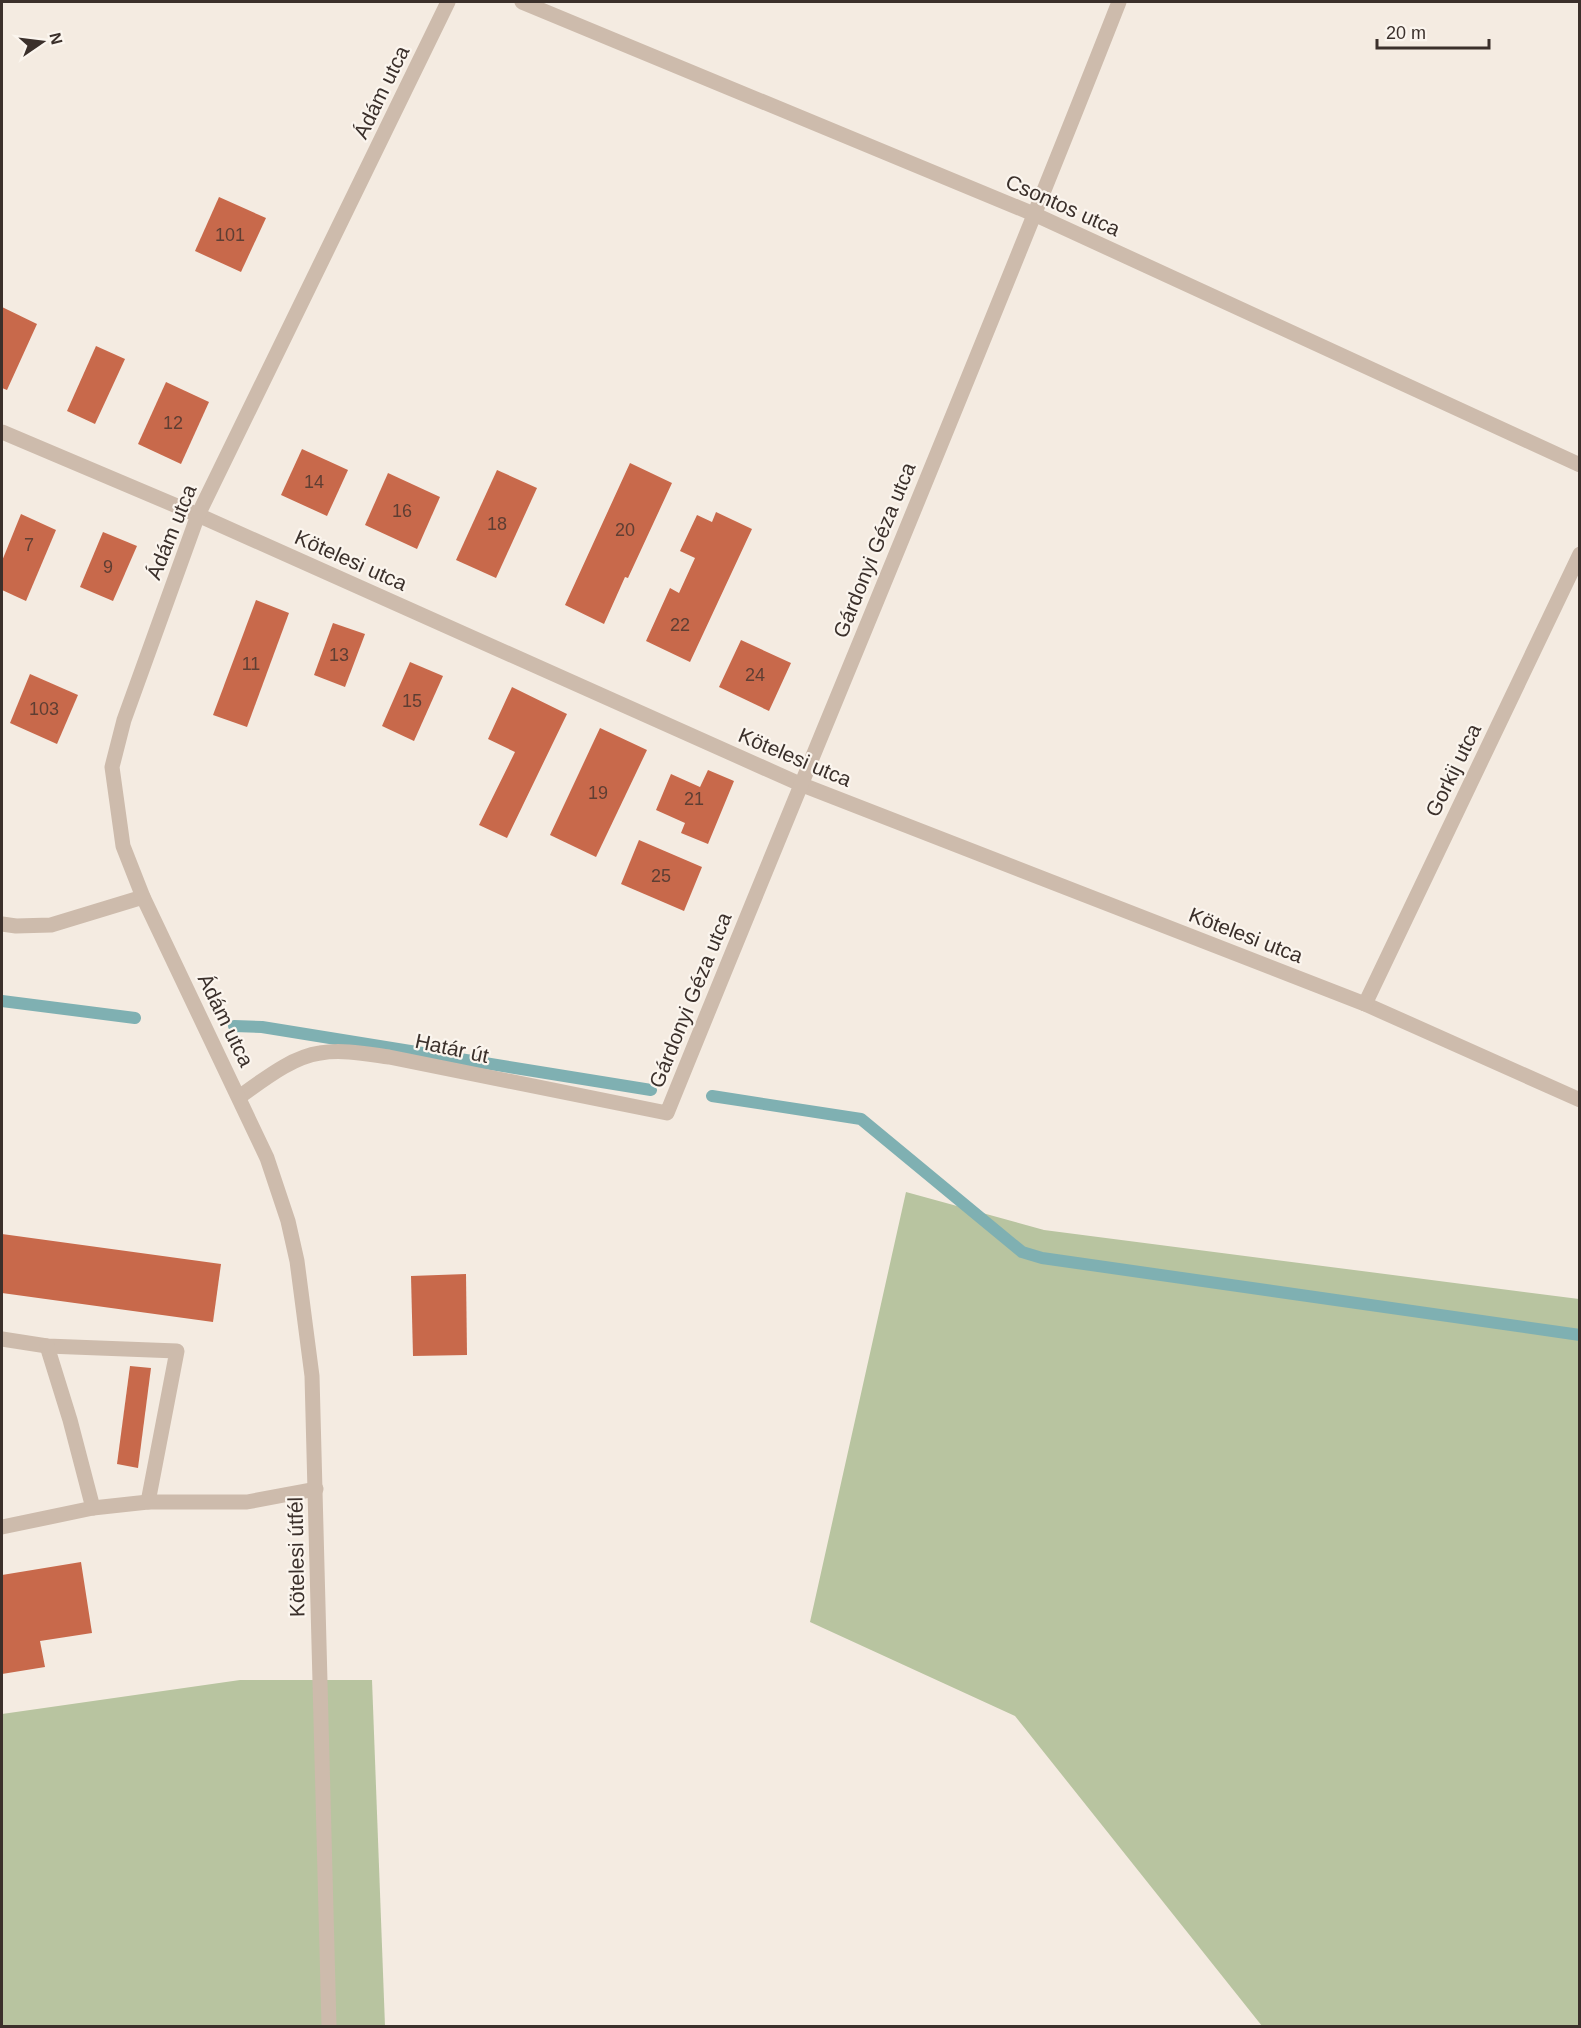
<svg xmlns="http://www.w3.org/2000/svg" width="1581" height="2028" viewBox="0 0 1581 2028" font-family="Helvetica,sans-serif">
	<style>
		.green { fill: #b8c4a0 }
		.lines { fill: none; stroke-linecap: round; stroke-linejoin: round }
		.stream { stroke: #7fb0b2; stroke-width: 12 }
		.building { fill: #c8694b }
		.lane { stroke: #cdbbac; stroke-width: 15 }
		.street { stroke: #cdbbac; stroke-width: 15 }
		.labels { text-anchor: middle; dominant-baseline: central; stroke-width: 4.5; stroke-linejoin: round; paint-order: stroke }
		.number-label { font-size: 18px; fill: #5e3e33 }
		.street-label { font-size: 21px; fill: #3b302b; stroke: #fbf5ee }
	</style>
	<rect width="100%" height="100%" fill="#f4ebe1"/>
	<!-- green -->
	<g class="green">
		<polygon points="906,1192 1044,1230 1579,1299 1579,2026 1262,2026 1015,1716 810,1622"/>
		<polygon points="240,1680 372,1680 385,2026 2,2026 2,1714"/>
	</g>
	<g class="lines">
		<!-- stream -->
		<g class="stream">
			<polyline points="2,1001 135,1018"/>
			<polyline points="234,1026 262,1027 651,1090"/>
			<polyline points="712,1096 861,1119 1022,1252 1042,1258 1580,1335"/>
		</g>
	</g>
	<!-- building -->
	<g class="building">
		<polygon points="219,197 266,218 241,272 195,251"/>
		<polygon points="2,307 37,324 7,390 2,388"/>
		<polygon points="96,346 125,359 95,424 67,411"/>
		<polygon points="166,382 209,402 181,464 138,444"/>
		<polygon points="302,449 348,470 327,516 281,495"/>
		<polygon points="630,463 672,483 628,578 625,577 604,624 565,605"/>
		<polygon points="497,470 537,488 496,578 456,560"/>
		<polygon points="388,473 440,497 417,549 365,525"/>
		<polygon points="716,512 752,529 690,662 646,641 670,588 679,593 695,558 680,551 697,515 712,522"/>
		<polygon points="21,514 56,530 26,601 2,590 2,561"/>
		<polygon points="103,532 137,546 113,601 80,587"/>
		<polygon points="256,600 289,613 247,727 213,715"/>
		<polygon points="333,623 365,634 345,687 314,675"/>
		<polygon points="741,640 791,663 769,711 719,687"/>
		<polygon points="410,662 443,676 414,741 382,726"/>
		<polygon points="30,674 78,695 57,744 10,723"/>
		<polygon points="512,687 567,714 507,838 479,825 515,752 488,739"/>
		<polygon points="600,728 647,750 596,857 550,835"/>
		<polygon points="708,770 734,781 708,844 681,833 685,823 656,810 671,774 700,787"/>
		<polygon points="639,840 702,867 684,911 621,884"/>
		<polygon points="2,1234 221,1264 213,1322 2,1293"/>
		<polygon points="466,1274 467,1355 413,1356 411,1276"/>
		<polygon points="130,1366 151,1368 138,1468 117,1464"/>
		<polygon points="81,1562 92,1633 40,1641 45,1667 2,1674 2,1575"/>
	</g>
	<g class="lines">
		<!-- lane -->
		<g class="lane">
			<polyline points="2,1339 47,1346 177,1351 148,1502"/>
			<polyline points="47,1346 70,1420 93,1508"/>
			<polyline points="2,1527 93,1508 148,1502 247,1502 316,1489"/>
		</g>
		<!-- street -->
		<g class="street">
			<polyline points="522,2 1036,215 1580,465"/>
			<polyline points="2,432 198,515 800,784 1365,1004 1580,1100"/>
			<polyline points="2,924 16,926 51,925 143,897"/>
			<polyline points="1365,1004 1580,554"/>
			<path d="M 239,1097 C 262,1081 291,1057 320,1053 C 342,1049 367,1054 389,1057 L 667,1113 C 817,742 973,374 1119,2"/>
			<polyline points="329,2026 312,1376 297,1261 288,1221 267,1158 143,897 123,846 112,767 124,720 198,515 448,2"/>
		</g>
	</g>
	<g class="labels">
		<!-- number labels -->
		<g class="number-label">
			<text x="230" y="235">101</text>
			<text x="173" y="423">12</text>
			<text x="314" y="482">14</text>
			<text x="402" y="511">16</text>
			<text x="497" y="524">18</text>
			<text x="625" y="530">20</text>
			<text x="29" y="545">7</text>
			<text x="108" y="567">9</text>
			<text x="680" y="625">22</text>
			<text x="339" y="655">13</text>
			<text x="251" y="664">11</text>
			<text x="755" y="675">24</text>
			<text x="412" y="701">15</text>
			<text x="44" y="709">103</text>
			<text x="598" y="793">19</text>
			<text x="694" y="799">21</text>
			<text x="661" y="876">25</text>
		</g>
		<!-- street labels -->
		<g class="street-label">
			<text transform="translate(381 92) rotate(-64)">Ádám utca</text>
			<text transform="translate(1063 205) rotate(24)">Csontos utca</text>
			<text transform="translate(171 532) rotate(-68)">Ádám utca</text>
			<text transform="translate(874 550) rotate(-68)">Gárdonyi Géza utca</text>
			<text transform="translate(351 560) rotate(24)">Kötelesi utca</text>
			<text transform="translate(795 757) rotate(23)">Kötelesi utca</text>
			<text transform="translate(1453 770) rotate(-64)">Gorkij utca</text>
			<text transform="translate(1246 935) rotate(21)">Kötelesi utca</text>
			<text transform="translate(690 1000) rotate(-68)">Gárdonyi Géza utca</text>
			<text transform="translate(226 1020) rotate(64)">Ádám utca</text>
			<text transform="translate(452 1048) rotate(12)">Határ út</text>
			<text transform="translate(296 1557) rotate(-91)">Kötelesi útfél</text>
		</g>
	</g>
	<!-- border -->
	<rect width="1581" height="2028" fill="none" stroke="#3b302b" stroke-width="6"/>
	<!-- north arrow -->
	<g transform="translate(42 42) rotate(76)" stroke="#fbf5ee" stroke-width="4.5" paint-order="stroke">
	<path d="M0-4.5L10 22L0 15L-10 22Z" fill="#3b302b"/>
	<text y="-9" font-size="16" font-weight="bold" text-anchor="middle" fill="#3b302b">N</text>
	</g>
	<!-- scale -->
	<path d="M1377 39v9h112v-9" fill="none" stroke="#3b302b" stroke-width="3"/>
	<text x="1386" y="39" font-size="18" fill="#3b302b" stroke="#fbf5ee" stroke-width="4.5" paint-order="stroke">20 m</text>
</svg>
